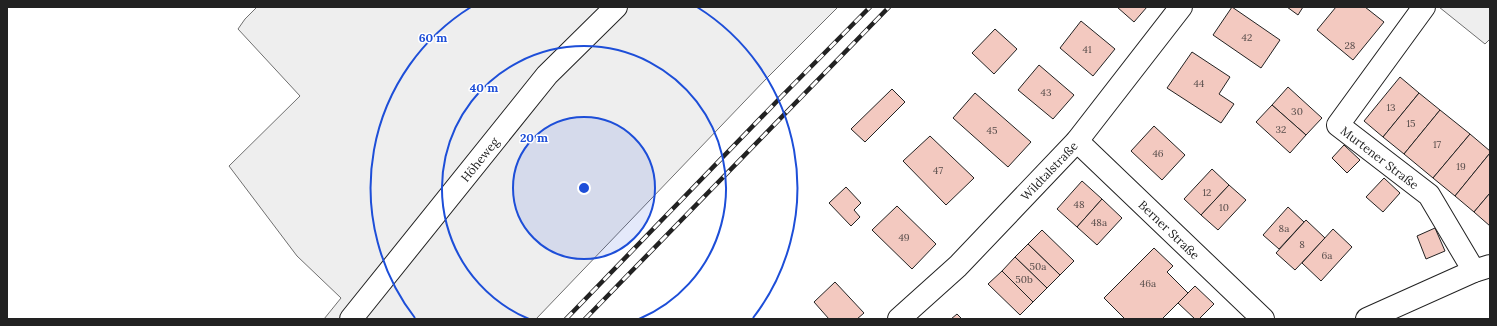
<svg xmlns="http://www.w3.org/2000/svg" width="1497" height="326" viewBox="0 0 1497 326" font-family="Lora,serif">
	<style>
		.green { fill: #eee; stroke: #6f6f6f }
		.building { fill: #f3c9c0; stroke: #222 }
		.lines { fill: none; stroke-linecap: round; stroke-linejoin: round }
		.minor-casing { stroke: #222; stroke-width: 24 }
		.minor { stroke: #fff; stroke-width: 22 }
		.rail-casing { stroke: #222; stroke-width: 4.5 }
		.rail { stroke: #fff; stroke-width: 3; stroke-dasharray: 9; stroke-linecap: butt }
		.ring { fill: none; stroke: #1d4ed8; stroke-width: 2 }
		.labels { text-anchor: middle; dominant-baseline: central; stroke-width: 3; stroke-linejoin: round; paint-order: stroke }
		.number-label { font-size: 10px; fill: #564c4a }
		.street-label { font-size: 12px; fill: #222; stroke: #fff }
		.centre { fill: #1d4ed8; stroke: #fff; stroke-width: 2 }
		.ring-label { font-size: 12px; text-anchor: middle; font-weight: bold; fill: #1d4ed8; stroke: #fff; stroke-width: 3; stroke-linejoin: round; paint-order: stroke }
	</style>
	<rect width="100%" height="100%" fill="#fff"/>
	<!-- green -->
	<g class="green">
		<polygon points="257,7 838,7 766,79 536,319 324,319 341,298 297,256 229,166 300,96 238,29 245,19"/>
		<polygon points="1439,7 1490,7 1490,39 1485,44"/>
	</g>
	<!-- building -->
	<g class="building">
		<polygon points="1117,7 1147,7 1134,22"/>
		<polygon points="1232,7 1280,40 1261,68 1213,35"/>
		<polygon points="1287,7 1303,7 1298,15"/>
		<polygon points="1336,7 1365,7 1384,22 1353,60 1317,30"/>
		<polygon points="1081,21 1115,49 1093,76 1060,48"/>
		<polygon points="995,29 1017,49 994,74 972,53"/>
		<polygon points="1192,52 1230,77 1219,94 1234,104 1221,123 1167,88"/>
		<polygon points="1039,65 1074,95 1053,119 1018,90"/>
		<polygon points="1400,77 1419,93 1383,137 1364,121"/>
		<polygon points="1288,87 1322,118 1306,135 1272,105"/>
		<polygon points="892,89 905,102 865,142 851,129"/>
		<polygon points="975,93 1031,142 1008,167 953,118"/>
		<polygon points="1419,93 1440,110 1404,154 1383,137"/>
		<polygon points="1272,105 1306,135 1290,153 1256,122"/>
		<polygon points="1440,110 1470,134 1433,178 1404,154"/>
		<polygon points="1154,126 1185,155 1162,180 1131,151"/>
		<polygon points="1470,134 1490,151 1490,153 1455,196 1433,178"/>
		<polygon points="930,136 974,178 946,205 903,161"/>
		<polygon points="1344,145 1360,160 1347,173 1332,158"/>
		<polygon points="1490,153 1490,193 1474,212 1455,196"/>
		<polygon points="1212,169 1229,185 1201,215 1184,199"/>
		<polygon points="1384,178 1400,193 1383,212 1366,197"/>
		<polygon points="1082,181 1102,199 1077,227 1057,209"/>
		<polygon points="1229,185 1246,200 1218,230 1201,215"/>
		<polygon points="846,187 861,203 854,210 860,217 851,226 829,203"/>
		<polygon points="1490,193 1490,226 1474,212"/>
		<polygon points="1102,199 1122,218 1097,245 1077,227"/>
		<polygon points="897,206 936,244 912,269 872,230"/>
		<polygon points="1288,207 1304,222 1279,249 1263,235"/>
		<polygon points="1306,220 1325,238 1295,270 1276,253"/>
		<polygon points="1435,228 1445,251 1426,259 1417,236"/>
		<polygon points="1333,229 1352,247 1321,281 1302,263"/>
		<polygon points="1042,230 1074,261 1060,275 1028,244"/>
		<polygon points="1028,244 1060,275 1047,288 1015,257"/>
		<polygon points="1154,248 1173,266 1167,272 1188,293 1162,319 1123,319 1124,318 1104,298"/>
		<polygon points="1015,257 1047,288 1033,302 1002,271"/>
		<polygon points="1002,271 1033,302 1020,315 988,284"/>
		<polygon points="835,282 864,313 857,319 829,319 814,302"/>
		<polygon points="1195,286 1214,304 1199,319 1195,319 1178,303"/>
		<polygon points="957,314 962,319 951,319"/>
	</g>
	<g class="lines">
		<defs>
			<g id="minor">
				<path id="s1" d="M 1424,7 L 1338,125 L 1429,195 L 1474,271"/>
				<path id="s2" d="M 1077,141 L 1263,319"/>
				<path id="s3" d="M 351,319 L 547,75 L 616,7"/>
				<path id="s4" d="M 899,319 L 958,266 L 1077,141 L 1181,7"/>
				<polyline points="1367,319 1474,271 1490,266"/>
			</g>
		</defs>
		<!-- minor casing -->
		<use href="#minor" class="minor-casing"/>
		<!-- minor -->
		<use href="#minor" class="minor"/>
		<defs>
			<g id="rail">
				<polyline points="566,319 782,96 870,7"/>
				<polyline points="585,319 889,7"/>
			</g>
		</defs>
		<!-- rail casing -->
		<use href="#rail" class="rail-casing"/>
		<!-- rail -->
		<use href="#rail" class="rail"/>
	</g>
	<!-- distance rings -->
	<circle cx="584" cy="188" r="71" fill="#1d4ed8" fill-opacity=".12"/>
	<g class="ring">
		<circle cx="584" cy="188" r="71"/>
		<path d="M529 319A142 142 0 1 1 639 319"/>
		<path d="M415 318A213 213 0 0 1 471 7M697 7A213 213 0 0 1 753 318"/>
	</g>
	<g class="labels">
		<!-- number labels -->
		<g class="number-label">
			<text x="1247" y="37">42</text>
			<text x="1350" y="45">28</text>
			<text x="1087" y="49">41</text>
			<text x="1199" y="83">44</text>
			<text x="1046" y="92">43</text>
			<text x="1391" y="107">13</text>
			<text x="1297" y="111">30</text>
			<text x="1411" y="123">15</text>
			<text x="1281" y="129">32</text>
			<text x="992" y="130">45</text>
			<text x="1437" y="144">17</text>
			<text x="1158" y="153">46</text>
			<text x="1461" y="166">19</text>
			<text x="938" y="170">47</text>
			<text x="1207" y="192">12</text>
			<text x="1079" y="204">48</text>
			<text x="1224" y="207">10</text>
			<text x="1099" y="222">48a</text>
			<text x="1284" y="228">8a</text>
			<text x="904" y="237">49</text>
			<text x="1302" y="244">8</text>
			<text x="1327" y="255">6a</text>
			<text x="1038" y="266">50a</text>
			<text x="1024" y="279">50b</text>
			<text x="1148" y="283">46a</text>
		</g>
		<!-- street labels -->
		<g class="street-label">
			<text stroke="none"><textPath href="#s1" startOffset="199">Murtener Straße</textPath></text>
			<text stroke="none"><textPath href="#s3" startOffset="205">Höheweg</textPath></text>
			<text stroke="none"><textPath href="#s4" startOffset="211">Wildtalstraße</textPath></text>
			<text stroke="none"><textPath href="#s2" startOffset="128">Berner Straße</textPath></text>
		</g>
	</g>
	<circle cx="584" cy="188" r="6" class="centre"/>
	<g class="ring-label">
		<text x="433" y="42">60 m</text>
		<text x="484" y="92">40 m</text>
		<text x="534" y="142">20 m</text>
	</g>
	<!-- border -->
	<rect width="1497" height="326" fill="none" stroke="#222222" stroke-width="16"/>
</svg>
